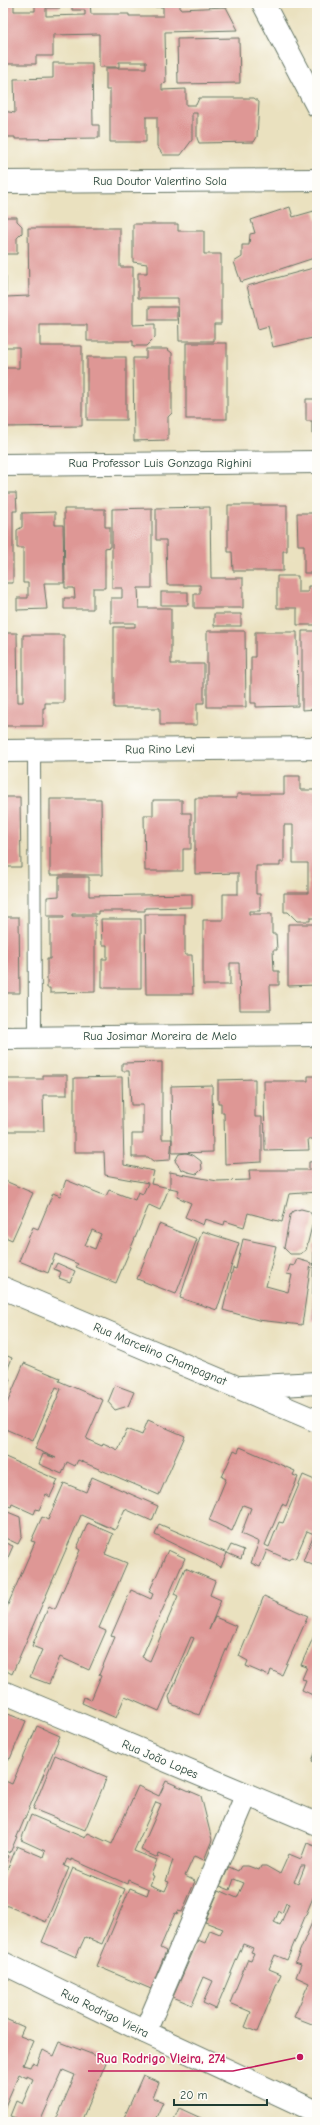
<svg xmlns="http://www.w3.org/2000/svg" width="320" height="2125" viewBox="0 0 320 2125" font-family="'Comic Neue',sans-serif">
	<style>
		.building { fill: #de9795; fill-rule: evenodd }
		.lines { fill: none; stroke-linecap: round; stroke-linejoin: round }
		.service-casing { stroke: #667665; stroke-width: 14 }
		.minor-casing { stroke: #667665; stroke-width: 24 }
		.service { stroke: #fff; stroke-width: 12 }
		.minor { stroke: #fff; stroke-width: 22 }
		.labels { text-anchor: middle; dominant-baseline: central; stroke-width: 3; stroke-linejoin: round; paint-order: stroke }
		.street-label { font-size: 12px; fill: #1f3d34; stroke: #fdfcf7 }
		.leader { fill: none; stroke: #c2185b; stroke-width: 1.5 }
		.callout-dot { fill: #c2185b; stroke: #fdfcf7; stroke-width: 1.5 }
		.callout-label { font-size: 13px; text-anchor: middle; font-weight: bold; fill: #c2185b; stroke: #fdfcf7; stroke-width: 3; stroke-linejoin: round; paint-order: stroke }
	</style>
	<rect width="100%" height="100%" fill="#fdfcf7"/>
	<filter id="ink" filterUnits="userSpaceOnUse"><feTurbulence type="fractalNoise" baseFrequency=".025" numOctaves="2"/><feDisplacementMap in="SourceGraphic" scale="8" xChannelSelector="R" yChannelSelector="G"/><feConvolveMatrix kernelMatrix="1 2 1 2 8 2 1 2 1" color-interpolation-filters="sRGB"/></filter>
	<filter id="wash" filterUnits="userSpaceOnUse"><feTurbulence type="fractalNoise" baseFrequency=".012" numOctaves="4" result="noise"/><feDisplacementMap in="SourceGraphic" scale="16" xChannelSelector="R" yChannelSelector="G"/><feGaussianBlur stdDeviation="0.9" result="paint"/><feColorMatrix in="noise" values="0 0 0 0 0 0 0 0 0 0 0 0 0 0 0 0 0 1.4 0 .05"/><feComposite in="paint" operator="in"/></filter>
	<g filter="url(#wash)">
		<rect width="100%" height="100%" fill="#eae1bf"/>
		<g id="blocks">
			<!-- building -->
			<g class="building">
				<polygon points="3,3 14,3 14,11 35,11 35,3 60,3 60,8 46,8 46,16 85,15 85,10 72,10 72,3 90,3 91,14 129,14 129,16 163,16 163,7 155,7 155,3 180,3 180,9 226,7 238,30 165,32 166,83 162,84 162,90 186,89 186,105 196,105 199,98 254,98 259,102 257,137 254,142 199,143 197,138 197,113 192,113 192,140 181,155 163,155 157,146 157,117 146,117 146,142 110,142 110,90 106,90 106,68 146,68 146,62 119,62 119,67 99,67 99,34 53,35 53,56 36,56 36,64 5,64 5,68 3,68"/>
				<polygon points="239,38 240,83 178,84 177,39"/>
				<polygon points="53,63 92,63 93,125 99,125 99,138 15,139 15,137 6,137 6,139 3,139 3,111 15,113 14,79 53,78"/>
				<polygon points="290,207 293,217 314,211 317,220 317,257 241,282 234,262 242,257 242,245 249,245 250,234 255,233 251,220"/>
				<polygon points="3,217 17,217 17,221 22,226 22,233 17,238 17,254 3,254"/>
				<polygon points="133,224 178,224 178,231 204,231 204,254 221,254 221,324 214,324 214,341 179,341 178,298 138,298 138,273 147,273 147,264 133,262"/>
				<polygon points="28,228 120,228 120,267 133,267 133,325 155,324 155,337 146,346 133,346 133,341 87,341 87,325 40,325 40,346 82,346 82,426 3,427 3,368 19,368 19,347 3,347 3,276 6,276 6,297 29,296"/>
				<polygon points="317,267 317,337 273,347 268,326 258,329 247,286"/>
				<rect x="149" y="307" width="28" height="13"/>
				<rect x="186" y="343" width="41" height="76"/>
				<polygon points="146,349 167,349 172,353 172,413 168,417 168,440 134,441 133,358 146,358"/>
				<rect x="87" y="357" width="39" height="63"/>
				<polygon points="306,399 317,399 317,434 312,434 312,421 306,421"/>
				<polygon points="3,493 16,493 17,511 13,511 13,583 3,583"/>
				<polygon points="228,505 287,505 287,551 283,551 283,571 233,571 232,552 228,552"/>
				<polygon points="210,507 211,578 243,578 243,608 194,608 194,594 200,594 200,585 167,585 166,540 156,540 156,508"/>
				<polygon points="152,508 152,588 138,588 139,608 171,608 171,664 204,664 204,703 197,703 197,725 160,725 160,708 114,708 114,627 135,627 135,623 111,623 111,598 122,598 122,588 112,588 112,509"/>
				<polygon points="64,509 105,509 105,527 110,527 110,547 105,548 105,588 93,588 93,609 64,609 64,598 75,598 74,588 65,588"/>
				<polygon points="55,512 55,525 63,525 64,583 44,583 47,609 17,610 17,598 28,598 28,583 23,583 23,548 17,548 17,530 22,527 22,513"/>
				<polygon points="297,513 317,513 317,573 304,573 304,545 298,545"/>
				<polygon points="277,576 298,576 298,592 308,592 308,586 317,586 317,625 297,625 297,608 277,608"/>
				<rect x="161" y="592" width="27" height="13"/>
				<rect x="214" y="614" width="27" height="12"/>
				<polygon points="207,631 245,631 246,707 207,707"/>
				<polygon points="302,631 317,631 317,709 302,710"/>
				<polygon points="255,632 297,632 298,706 256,707 256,703 251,703 251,657 255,657"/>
				<polygon points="3,633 17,633 18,702 23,702 23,635 64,635 64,703 45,703 45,708 43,708 43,726 3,726"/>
				<polygon points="284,776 300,776 300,790 317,790 317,918 310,918 310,921 297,921 288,912 284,912 284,893 308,893 308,863 293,863 293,825 284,825 284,862 280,862 280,866 256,866 256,894 260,894 260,911 249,911 249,914 272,914 272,934 276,934 277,950 273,950 274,971 279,971 279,985 270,985 271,1010 240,1010 239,963 230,963 230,985 203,985 203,920 223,920 223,894 238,894 238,873 195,874 195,798 237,798 237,794 284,794"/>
				<polygon points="3,797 20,797 21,867 3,867"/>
				<polygon points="50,799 101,799 102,875 50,875"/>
				<polygon points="153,800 182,800 182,813 191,813 191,849 183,849 183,871 145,871 144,815 153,815"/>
				<polygon points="59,877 89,877 89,896 192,894 192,907 145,908 145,911 98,911 98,914 72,914 72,916 95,916 95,992 50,993 50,988 47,988 47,959 50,959 50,918 64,918 64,916 47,916 47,897 59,896"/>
				<polygon points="145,914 185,914 185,955 192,955 193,994 146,994"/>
				<polygon points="3,917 19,917 20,993 3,993"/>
				<polygon points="101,919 141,919 141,988 102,988 102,959 107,959 107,945 102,945"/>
				<polygon points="288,924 317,924 317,985 288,986"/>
				<polygon points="162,1062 162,1139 172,1139 171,1086 212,1085 213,1152 172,1153 172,1139 170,1160 153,1161 148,1157 132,1157 132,1134 143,1134 143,1105 131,1105 129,1071 122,1071 122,1063"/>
				<polygon points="43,1075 67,1075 67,1095 43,1095 44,1131 3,1131 3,1079 43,1079"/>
				<polygon points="308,1076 317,1076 317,1139 308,1139 309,1150 265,1151 264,1081 308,1081"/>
				<path d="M 122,1077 L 124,1165 L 154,1171 L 151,1184 L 169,1188 L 160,1210 L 149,1205 L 116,1283 L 76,1267 L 78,1264 L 55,1254 L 48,1273 L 19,1261 L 33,1227 L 38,1229 L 53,1193 L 60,1196 L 66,1180 L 106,1196 L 109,1190 L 135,1200 L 138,1192 L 143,1194 L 148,1183 L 105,1175 L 104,1152 L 74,1152 L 74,1078 ZM 92,1230 L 101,1234 L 95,1249 L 85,1245 Z"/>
				<polygon points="255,1079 255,1117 262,1117 262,1162 225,1164 224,1112 221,1112 221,1103 218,1103 218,1080"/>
				<polygon points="186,1153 193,1155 201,1161 202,1169 197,1174 188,1172 181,1169 175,1161 179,1154"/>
				<polygon points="317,1161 317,1192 289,1194 282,1222 248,1213 244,1227 225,1221 224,1225 205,1219 203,1225 185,1217 191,1203 177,1197 179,1190 170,1188 170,1172 217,1181 250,1180 249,1170 309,1170 309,1162"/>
				<polygon points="3,1180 33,1193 12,1240 3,1236"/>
				<polygon points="301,1209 309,1211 314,1218 306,1250 300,1254 290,1254 284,1248 290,1215 293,1211"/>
				<polygon points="159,1224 197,1239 176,1294 137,1279"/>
				<polygon points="202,1231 239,1243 217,1310 180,1298"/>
				<polygon points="243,1239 276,1246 266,1286 288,1292 292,1275 287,1274 290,1265 294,1266 297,1259 311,1263 302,1325 258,1320 223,1310 233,1268 236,1269"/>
				<polygon points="314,1244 317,1244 317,1321 312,1321"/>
				<polygon points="57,1263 75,1271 70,1282 59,1278 61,1272 54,1269"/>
				<polygon points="3,1354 12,1358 5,1376 11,1379 4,1394"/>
				<polygon points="24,1363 60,1378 59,1381 103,1400 86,1439 102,1446 103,1443 118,1450 127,1429 142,1435 148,1420 185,1436 159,1495 78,1460 75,1466 67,1462 62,1474 39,1464 43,1454 56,1458 35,1449 61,1389 56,1387 33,1441 3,1428 3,1413"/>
				<polygon points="115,1385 134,1392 128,1406 115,1410 108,1402"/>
				<polygon points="240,1447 295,1471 293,1475 298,1477 286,1506 282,1504 265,1545 269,1547 279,1522 283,1523 303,1475 317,1481 317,1567 303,1561 314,1534 307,1531 295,1559 291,1557 289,1560 267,1550 260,1567 251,1563 259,1542 241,1534 251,1508 243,1505 232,1531 209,1520 226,1479 222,1477 234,1450 238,1452"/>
				<polygon points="3,1456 58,1480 50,1497 46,1494 39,1510 36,1509 34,1514 12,1504 11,1507 3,1504"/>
				<polygon points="92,1477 158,1506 152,1521 125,1509 115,1530 81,1515 12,1674 3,1669 3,1616 35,1542 31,1541 42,1517 48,1520 64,1483 86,1492"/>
				<polygon points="3,1510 20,1517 22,1536 18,1544 3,1537"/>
				<polygon points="88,1523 113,1534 105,1554 127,1563 99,1628 106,1631 89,1670 60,1657 49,1684 30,1677 42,1650 32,1646 49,1606 55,1609 80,1550 77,1548"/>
				<polygon points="159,1524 227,1553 221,1567 155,1535"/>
				<polygon points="3,1542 13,1546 3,1569"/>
				<polygon points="231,1545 244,1550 241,1559 227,1553"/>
				<polygon points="168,1550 185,1558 142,1657 150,1661 178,1596 174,1594 185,1568 215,1581 210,1595 221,1600 209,1630 215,1617 236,1626 199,1715 171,1704 169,1697 194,1638 191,1637 159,1711 125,1696 116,1718 82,1703 84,1697 91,1700 101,1676 99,1675 115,1637 111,1636 131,1590 151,1599 153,1594 149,1592"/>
				<polygon points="264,1596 308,1616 282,1675 271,1670 269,1676 246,1666 248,1661 239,1656"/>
				<polygon points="317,1629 317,1697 302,1690 306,1680 302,1679 307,1667 301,1665"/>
				<polygon points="3,1712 26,1721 10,1759 4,1757 3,1760"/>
				<polygon points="37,1726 60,1736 10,1853 3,1850 3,1780 12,1784"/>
				<polygon points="317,1748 317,1763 312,1761"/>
				<polygon points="55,1755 107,1777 85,1830 33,1809"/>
				<path d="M 166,1781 L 201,1796 L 212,1840 L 204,1860 L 194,1856 L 185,1876 L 195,1881 L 182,1912 L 178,1911 L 177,1914 L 175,1913 L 160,1948 L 166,1951 L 151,1989 L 97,1966 L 130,1888 L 147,1895 L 149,1889 L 128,1880 L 127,1884 L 71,1859 L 71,1861 L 67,1859 L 64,1866 L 69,1868 L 46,1922 L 3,1904 L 3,1880 L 17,1846 L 43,1857 L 45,1851 L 21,1840 L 31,1815 L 85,1838 L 88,1833 L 112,1844 L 138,1786 L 159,1796 ZM 156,1802 L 161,1804 L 141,1850 L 158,1858 L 159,1854 L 173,1860 L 166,1881 L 169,1882 L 165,1891 L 150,1885 L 154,1876 L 151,1875 L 157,1860 L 134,1851 Z"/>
				<path d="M 307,1843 L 317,1847 L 317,1888 L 287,1960 L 275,1955 L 269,1969 L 281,1974 L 257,2032 L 245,2027 L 251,2012 L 230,2003 L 248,1959 L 251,1960 L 254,1953 L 251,1952 L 253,1948 L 243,1944 L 216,2009 L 203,2003 L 213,1981 L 204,1977 L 192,2005 L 173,1997 L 198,1940 L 205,1943 L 210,1930 L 220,1934 L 223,1929 L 205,1922 L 219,1890 L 237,1898 L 244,1883 L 234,1879 L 230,1890 L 220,1886 L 229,1867 L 238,1871 L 241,1866 L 248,1866 L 259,1870 L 261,1866 L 266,1866 L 280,1874 L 289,1854 L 301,1859 ZM 301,1866 L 305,1866 L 298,1884 L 294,1882 ZM 286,1903 L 289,1904 L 280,1925 L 274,1922 L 279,1911 L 282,1913 Z"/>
				<polygon points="3,1854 9,1856 3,1869"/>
				<polygon points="73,1868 125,1889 102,1944 85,1937 76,1957 42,1942"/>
				<polygon points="317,1911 317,2026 294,2017 309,1983 296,1977 301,1964 295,1962"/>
				<polygon points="3,2018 24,2027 20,2036 33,2041 23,2065 30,2067 32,2063 37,2065 43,2050 54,2056 60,2042 107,2060 81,2122 56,2120 75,2075 63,2070 40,2122 15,2122 16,2118 10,2116 16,2101 22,2104 33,2079 27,2076 27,2078 19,2074 3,2111"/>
				<polygon points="143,2075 159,2082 153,2098 163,2102 155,2120 153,2119 152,2122 122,2122"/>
				<polygon points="179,2108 203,2119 201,2122 173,2122"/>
			</g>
		</g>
	</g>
	<g filter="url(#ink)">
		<use href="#blocks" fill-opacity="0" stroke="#667665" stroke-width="1"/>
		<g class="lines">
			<defs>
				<polyline id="service" points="34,751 35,1037"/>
				<g id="minor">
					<polyline points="263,3 317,106"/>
					<polyline points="3,182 317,180"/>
					<polyline points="3,465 317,462"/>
					<polyline points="3,751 317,748"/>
					<polyline points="3,1038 317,1035"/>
					<polyline points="3,1288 317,1421"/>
					<polyline points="242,1387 317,1383"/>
					<polyline points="3,1692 317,1824"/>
					<polyline points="3,1963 145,2032 317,2112"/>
					<polyline points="145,2032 246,1796"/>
				</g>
			</defs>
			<!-- service casing -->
			<use href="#service" class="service-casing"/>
			<!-- minor casing -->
			<use href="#minor" class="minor-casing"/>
			<!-- service -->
			<use href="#service" class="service"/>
			<!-- minor -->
			<use href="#minor" class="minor"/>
		</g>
	</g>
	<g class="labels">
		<!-- street labels -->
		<g class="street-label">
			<text x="160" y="181">Rua Doutor Valentino Sola</text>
			<text x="160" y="463">Rua Professor Luis Gonzaga Righini</text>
			<text transform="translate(160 749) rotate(-1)">Rua Rino Levi</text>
			<text x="160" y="1036">Rua Josimar Moreira de Melo</text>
			<text transform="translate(160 1354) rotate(23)">Rua Marcelino Champagnat</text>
			<text transform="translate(160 1759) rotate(23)">Rua João Lopes</text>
			<text transform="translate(105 2013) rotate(26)">Rua Rodrigo Vieira</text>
		</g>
	</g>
	<!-- callouts -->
	<path class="leader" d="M300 2057L233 2071H88"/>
	<circle class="callout-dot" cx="300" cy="2057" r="4"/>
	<g class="callout-label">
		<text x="161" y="2063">Rua Rodrigo Vieira, 274</text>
	</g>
	<!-- margin -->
	<rect width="320" height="2125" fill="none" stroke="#fdfcf7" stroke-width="16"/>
	<!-- scale -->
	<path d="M174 2099v6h93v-6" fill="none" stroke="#1f3d34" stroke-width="2"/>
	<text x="180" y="2099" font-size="12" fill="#1f3d34" stroke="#fdfcf7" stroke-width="3" paint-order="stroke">20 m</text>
</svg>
